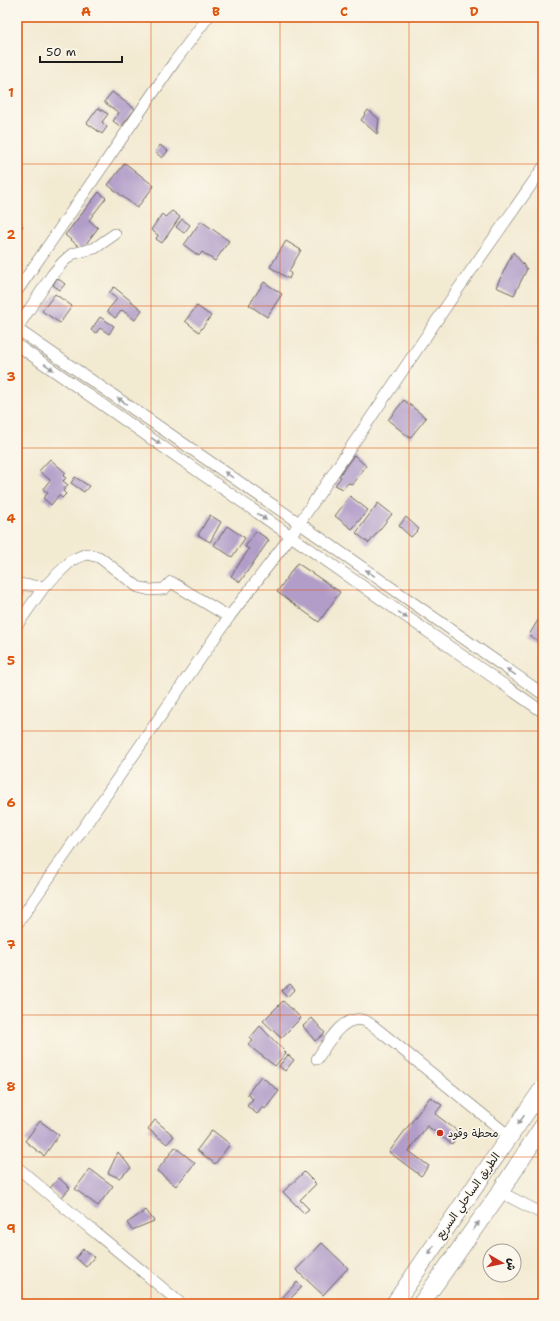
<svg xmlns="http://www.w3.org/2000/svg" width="560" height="1321" viewBox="0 0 560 1321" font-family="'Shantell Sans','Playpen Sans Arabic',sans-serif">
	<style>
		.building { fill: #b29dc9 }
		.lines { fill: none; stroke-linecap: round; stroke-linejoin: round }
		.minor-casing { stroke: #67645c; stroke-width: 12 }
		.highway-casing { stroke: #67645c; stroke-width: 18 }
		.minor { stroke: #fff; stroke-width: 11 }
		.highway { stroke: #fff; stroke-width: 17 }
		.oneway { fill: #999 }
		.grid { fill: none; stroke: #de560d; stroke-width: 1; stroke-opacity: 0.55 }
		.poi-dot { fill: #c8321e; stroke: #fbf7ec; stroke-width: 1.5 }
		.labels { text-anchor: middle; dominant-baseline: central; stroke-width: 3; stroke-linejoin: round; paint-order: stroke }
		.poi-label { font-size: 11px; fill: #1c1c1c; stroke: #fbf7ec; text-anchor: start }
		.street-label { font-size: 11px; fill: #1c1c1c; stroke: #fbf7ec }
		.neatline { fill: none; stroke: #de560d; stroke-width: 1.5 }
		.grid-label { font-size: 13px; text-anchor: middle; font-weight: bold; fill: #de560d }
	</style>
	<rect width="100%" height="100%" fill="#fbf7ec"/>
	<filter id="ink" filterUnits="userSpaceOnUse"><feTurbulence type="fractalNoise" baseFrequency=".025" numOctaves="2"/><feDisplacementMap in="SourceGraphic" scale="8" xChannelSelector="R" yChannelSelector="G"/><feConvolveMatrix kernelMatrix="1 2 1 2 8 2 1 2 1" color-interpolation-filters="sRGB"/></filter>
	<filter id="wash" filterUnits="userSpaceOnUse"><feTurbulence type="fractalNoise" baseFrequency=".012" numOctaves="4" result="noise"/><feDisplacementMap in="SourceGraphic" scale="16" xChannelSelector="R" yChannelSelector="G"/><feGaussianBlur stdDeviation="0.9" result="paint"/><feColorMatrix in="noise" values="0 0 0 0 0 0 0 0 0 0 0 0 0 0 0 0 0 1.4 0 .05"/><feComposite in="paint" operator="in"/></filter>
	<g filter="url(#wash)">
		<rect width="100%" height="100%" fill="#f3ead2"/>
		<g id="blocks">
			<!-- building -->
			<g class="building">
				<polygon points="112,92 135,109 121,127 113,121 119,113 104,102"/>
				<polygon points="98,108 108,114 102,122 107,127 102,134 87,123"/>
				<polygon points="368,110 379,119 377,134 361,120"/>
				<polygon points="160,145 168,151 162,158 155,152"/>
				<polygon points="125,163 154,186 137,208 108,185"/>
				<polygon points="99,192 106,198 89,220 98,228 82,249 65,235"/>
				<polygon points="172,211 180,217 162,243 156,239 158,235 151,230 162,214 165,217"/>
				<polygon points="182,219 190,225 184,233 176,227"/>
				<polygon points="17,221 23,226 17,235"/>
				<polygon points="201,221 229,241 215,261 202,252 199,256 184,245"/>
				<polygon points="286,241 301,250 289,271 291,274 289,279 270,267"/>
				<polygon points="513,252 527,269 514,295 496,287"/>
				<polygon points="57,278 65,284 60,290 53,285"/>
				<polygon points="264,282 282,294 267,317 249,305"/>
				<polygon points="114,287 142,310 135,320 122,310 115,318 107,311 117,299 109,293"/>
				<polygon points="55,294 72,306 60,323 42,311"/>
				<polygon points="197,306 211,316 199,332 185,321"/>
				<polygon points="100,317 114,326 109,334 100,328 96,333 91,330"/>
				<polygon points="404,400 426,418 410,438 388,420"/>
				<polygon points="354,455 366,466 353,484 348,483 343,489 335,485 341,477 339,476"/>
				<polygon points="50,459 66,473 63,476 66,478 63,481 68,485 63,491 66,494 62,498 59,495 51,505 43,498 48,493 43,489 50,480 39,471"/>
				<polygon points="75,477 89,486 84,492 71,483"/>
				<polygon points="350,496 368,510 352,529 335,516"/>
				<polygon points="378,503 392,514 369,543 356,533"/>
				<polygon points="210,515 221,522 210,542 198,535"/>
				<polygon points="406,517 419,529 411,537 399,526"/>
				<polygon points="227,526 245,538 232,557 214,545"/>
				<polygon points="256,531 269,540 240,582 231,576 249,549 245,547"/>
				<polygon points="297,563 340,592 319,622 277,592"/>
				<polygon points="17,593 22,596 17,604"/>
				<polygon points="540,617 543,618 543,644 529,635"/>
				<polygon points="290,984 295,989 287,997 281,991"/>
				<polygon points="283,1001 301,1018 281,1038 263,1021"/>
				<polygon points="312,1018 325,1033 315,1041 303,1026"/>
				<polygon points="260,1026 286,1053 275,1066 248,1045 253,1041 250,1038"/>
				<polygon points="288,1055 294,1060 285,1071 279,1066"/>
				<polygon points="261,1076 279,1091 265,1109 263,1107 257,1114 247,1106 253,1099 247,1094"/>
				<polygon points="430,1097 442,1105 435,1114 460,1133 452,1144 427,1126 409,1151 429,1166 421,1176 389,1152"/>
				<polygon points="155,1120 174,1136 167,1144 148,1129"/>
				<polygon points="40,1121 59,1135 44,1156 25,1141"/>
				<polygon points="212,1130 230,1144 215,1164 197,1150"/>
				<polygon points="175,1147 195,1163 176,1186 157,1171"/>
				<polygon points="118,1152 131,1168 119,1178 108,1173"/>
				<polygon points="90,1169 113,1186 98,1206 75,1189"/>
				<polygon points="304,1172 316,1184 300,1200 309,1209 304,1213 283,1192"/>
				<polygon points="59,1178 70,1188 61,1198 50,1188"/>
				<polygon points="146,1210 154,1221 132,1230 127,1223"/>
				<polygon points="322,1243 348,1268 323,1295 296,1270"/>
				<polygon points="83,1249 94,1257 86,1267 76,1258"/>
				<polygon points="297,1282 302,1287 285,1304 276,1304"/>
			</g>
		</g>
	</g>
	<g filter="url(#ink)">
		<use href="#blocks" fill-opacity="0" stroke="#67645c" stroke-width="1"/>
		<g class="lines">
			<defs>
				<g id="minor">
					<polyline points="17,291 175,61 208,17"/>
					<polyline points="17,328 52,275 63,262 72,254 95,248 115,234"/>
					<polyline points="17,329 299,523 543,694"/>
					<path d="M 17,345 C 192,468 367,591 543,712"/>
					<polyline points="17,584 44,587"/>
					<polyline points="17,625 44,587 72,560 86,554 99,557 138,587 150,590 164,589 171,582 229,617"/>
					<polyline points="17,924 229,617 290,537 456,292 543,168"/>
					<path d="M 317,1059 C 327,1045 341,1015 363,1020 C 369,1022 377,1029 382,1033 L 509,1136"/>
					<path d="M 17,1167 C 71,1214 127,1257 181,1304"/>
					<polyline points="500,1192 543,1214"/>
				</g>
				<g id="highway">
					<polyline points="394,1304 543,1088"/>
					<polyline points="421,1304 500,1192 543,1126"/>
				</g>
			</defs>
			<!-- minor casing -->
			<use href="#minor" class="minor-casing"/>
			<!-- highway casing -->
			<use href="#highway" class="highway-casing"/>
			<!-- minor -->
			<use href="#minor" class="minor"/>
			<!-- highway -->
			<use href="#highway" class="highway"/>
		</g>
		<!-- one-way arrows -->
		<defs><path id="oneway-solid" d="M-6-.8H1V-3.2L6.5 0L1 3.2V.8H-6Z"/></defs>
		<g class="oneway">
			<use href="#oneway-solid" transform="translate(49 367) rotate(35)"/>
			<use href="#oneway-solid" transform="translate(122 401) rotate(-146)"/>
			<use href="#oneway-solid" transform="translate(156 441) rotate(35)"/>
			<use href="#oneway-solid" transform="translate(229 475) rotate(-146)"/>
			<use href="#oneway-solid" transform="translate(262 517) rotate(36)"/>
			<use href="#oneway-solid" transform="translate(370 573) rotate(-145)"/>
			<use href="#oneway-solid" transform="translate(403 615) rotate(35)"/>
			<use href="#oneway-solid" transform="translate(511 672) rotate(-145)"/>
			<use href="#oneway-solid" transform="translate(521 1120) rotate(125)"/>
			<use href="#oneway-solid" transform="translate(476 1226) rotate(-55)"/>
			<use href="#oneway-solid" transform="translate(431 1250) rotate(125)"/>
		</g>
	</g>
	<!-- grid -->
	<path class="grid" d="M 151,17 L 151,1304M 280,17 L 280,1304M 409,17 L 409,1304M 17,164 L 543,164M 17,306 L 543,306M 17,448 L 543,448M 17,590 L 543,590M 17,731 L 543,731M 17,873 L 543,873M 17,1015 L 543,1015M 17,1157 L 543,1157"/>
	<!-- markers -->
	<circle class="poi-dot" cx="440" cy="1133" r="4"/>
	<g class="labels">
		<!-- poi labels -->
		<g class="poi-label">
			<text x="448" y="1133">محطة وقود</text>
		</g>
		<!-- street labels -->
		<g class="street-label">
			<text transform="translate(468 1196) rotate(-55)">الطريق الساحلي السريع</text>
		</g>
	</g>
	<!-- margin -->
	<rect width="560" height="1321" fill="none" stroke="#fbf7ec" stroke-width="44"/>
	<!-- north arrow -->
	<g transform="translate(502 1263) rotate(99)"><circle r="19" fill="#fbf7ec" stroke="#a29f99"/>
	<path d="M0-3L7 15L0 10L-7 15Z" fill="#c8321e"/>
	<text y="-6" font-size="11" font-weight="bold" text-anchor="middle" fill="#1c1c1c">ش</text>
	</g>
	<!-- scale -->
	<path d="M40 56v6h82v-6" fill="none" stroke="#1c1c1c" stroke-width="2"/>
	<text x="46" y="56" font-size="12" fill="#1c1c1c" stroke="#fbf7ec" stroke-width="3" paint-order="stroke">50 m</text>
	<rect x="22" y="22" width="516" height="1277" class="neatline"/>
	<g class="grid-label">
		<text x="86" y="16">A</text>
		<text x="216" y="16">B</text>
		<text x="344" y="16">C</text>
		<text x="474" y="16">D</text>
		<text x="11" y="97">1</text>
		<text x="11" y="239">2</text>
		<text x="11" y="381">3</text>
		<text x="11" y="523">4</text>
		<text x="11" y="665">5</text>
		<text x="11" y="807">6</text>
		<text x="11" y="949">7</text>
		<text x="11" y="1091">8</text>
		<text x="11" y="1233">9</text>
	</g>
</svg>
